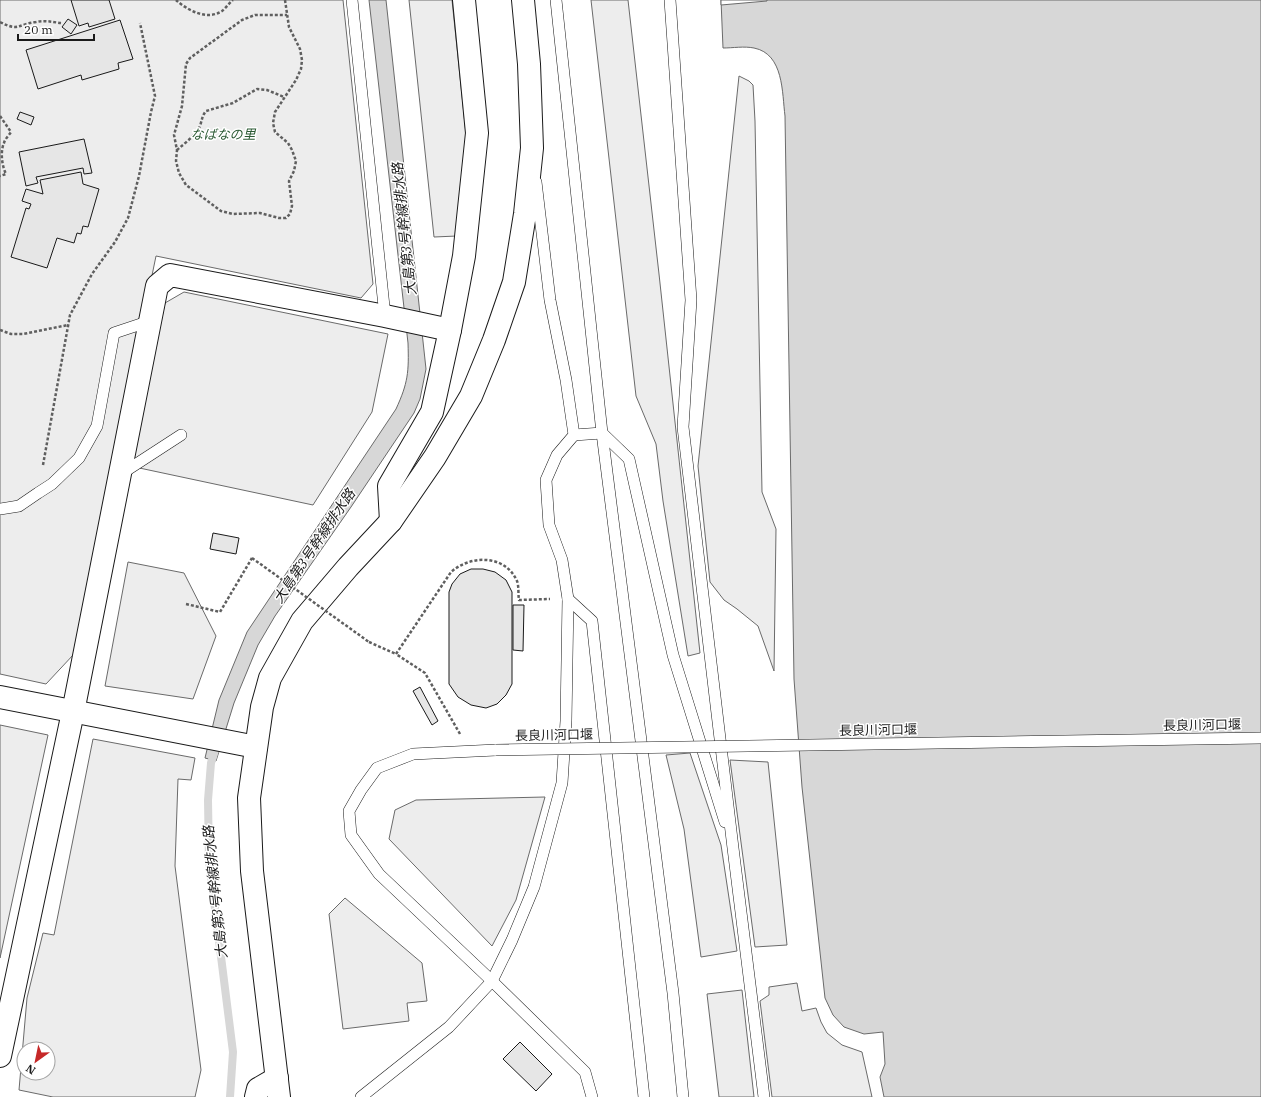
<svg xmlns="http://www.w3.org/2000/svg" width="1261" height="1097" viewBox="0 0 1261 1097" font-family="'IBM Plex Serif','Noto Sans JP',serif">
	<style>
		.built { fill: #ededed; stroke: #6a6a6a; fill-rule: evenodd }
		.water { fill: #d7d7d7; stroke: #6a6a6a }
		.pier { fill: #fff; stroke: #6a6a6a }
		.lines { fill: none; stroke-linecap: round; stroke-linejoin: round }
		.stream { stroke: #d7d7d7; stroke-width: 8 }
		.building { fill: #e6e6e6; stroke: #1a1a1a }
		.lane-casing { stroke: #1a1a1a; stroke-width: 12 }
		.street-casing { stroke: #1a1a1a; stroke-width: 24 }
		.secondary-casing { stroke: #1a1a1a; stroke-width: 24 }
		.path { stroke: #5f5f5f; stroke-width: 2.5; stroke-dasharray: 3 2; stroke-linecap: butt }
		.lane { stroke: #fff; stroke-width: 11 }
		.street { stroke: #fff; stroke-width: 22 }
		.secondary { stroke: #fff; stroke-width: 22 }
		.lane-bridge-casing { stroke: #1a1a1a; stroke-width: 12; stroke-linecap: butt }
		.path-bridge { stroke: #5f5f5f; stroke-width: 2.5; stroke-dasharray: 3 2; stroke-linecap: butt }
		.lane-bridge { stroke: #fff; stroke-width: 11 }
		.labels { text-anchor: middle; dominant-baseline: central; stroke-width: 3; stroke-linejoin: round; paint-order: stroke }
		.park-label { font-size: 13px; font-style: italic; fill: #2b5a34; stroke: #fff }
		.street-label { font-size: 13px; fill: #1a1a1a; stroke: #fff }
		.water-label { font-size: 14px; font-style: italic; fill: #1a1a1a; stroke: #fff }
	</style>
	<rect width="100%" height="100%" fill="#fff"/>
	<!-- built -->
	<g class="built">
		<polygon points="0,0 343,0 373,284 361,298 156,256 74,654 46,684 0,674"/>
		<polygon points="409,0 452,0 466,134 457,236 434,237"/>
		<polygon points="591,0 628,0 659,274 700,653 688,656 663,501 656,444 636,396"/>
		<polygon points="739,76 749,81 753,85 755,121 762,492 776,529 774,671 758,626 737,609 724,600 710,582 698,466"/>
		<polygon points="184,292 388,334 372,412 313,505 130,466 165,303"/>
		<polygon points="128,562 184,573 216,636 193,699 105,686"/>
		<polygon points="0,725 48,735 0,958"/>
		<path d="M 93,739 L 195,758 L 191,780 L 178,779 L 175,866 L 201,1070 L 195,1097 L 53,1097 L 19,1090 L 27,998 L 43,933 L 54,935 ZM 24,1049 L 48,1049 L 48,1073 L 24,1073 Z"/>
		<polygon points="690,753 721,845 737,951 701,957 684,829 666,755"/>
		<polygon points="730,760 768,762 787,945 755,947"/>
		<polygon points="545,797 516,900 492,946 389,839 395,810 416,800"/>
		<polygon points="345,898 422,963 427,1001 407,1003 409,1021 343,1029 329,914"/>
		<polygon points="797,983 802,1011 816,1008 821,1022 827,1033 842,1045 862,1052 872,1097 772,1097 760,1001 769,995 769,987"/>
		<polygon points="742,990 754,1097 719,1097 707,994"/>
	</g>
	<!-- water -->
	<g class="water">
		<path d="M 369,0 L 386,0 L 426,369 L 420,399 L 414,413 L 351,507 L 275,616 L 258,645 L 234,703 L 216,761 L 205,758 L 219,700 L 247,632 L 396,409 C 408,383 409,372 408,343 Z"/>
		<path d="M 721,0 L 1261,0 L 1261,1097 L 884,1097 L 880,1077 L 885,1064 L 883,1032 L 864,1034 L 844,1027 L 833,1015 L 825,998 L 802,787 L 794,679 L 785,116 C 782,93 784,54 754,48 C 744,46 733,48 723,48 Z"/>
	</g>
	<!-- pier -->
	<polygon class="pier" points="721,0 767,0 767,1 721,5"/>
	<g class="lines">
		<!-- stream -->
		<polyline class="stream" points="215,750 211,763 208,800 209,861 233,1052 230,1097"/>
	</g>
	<!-- building -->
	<g class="building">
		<polygon points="71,0 109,0 115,19 89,27 88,23 79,26"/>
		<polygon points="68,19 77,25 71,34 62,27"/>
		<polygon points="120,20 133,59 118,63 119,69 82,80 81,75 38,89 26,50"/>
		<polygon points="20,112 34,117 31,125 17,119"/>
		<polygon points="84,139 92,173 84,174 83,168 36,177 38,183 26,186 19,152"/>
		<polygon points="81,172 83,184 99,189 88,227 83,226 81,234 77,233 74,243 57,238 47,268 11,257 26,208 29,209 31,204 22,201 26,189 43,194 40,180"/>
		<polygon points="213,533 239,538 236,554 210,549"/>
		<polygon points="471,569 483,569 495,572 506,580 512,592 512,684 506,695 497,704 486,708 471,705 458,697 449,684 449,592 452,584 460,574"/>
		<polygon points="513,605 524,605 523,651 513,650"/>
		<polygon points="420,687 438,721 432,725 413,691"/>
		<polygon points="520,1042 552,1074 536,1091 503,1059"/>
	</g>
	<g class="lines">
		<defs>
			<g id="lane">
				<polyline points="352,0 385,316"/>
				<polyline points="556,0 602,433 673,993 683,1097"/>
				<polyline points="670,0 691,300 683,427 733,848 764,1097"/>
				<polyline points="574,435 602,433 629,459 673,655 725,822"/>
				<polyline points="121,474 181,435"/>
				<polyline points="0,509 19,506 38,493 52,484 79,458 97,426 114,333 150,321"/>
				<polyline points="568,599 592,621 644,1097"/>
				<polyline points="496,750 413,754 377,768 361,790 349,811 351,835 379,874 492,981 585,1072 592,1097"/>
				<polyline points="361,1097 449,1027 492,981 512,940 534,887 562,783 566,721 568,599 562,560 549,525 546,480 557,455 574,435 566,380 550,300 536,182"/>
			</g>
			<g id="street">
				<polyline points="391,521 389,486 432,412 450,330 464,256 477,133 464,0"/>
				<polyline points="0,1056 73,712 157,286 170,275 385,316 450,330"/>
				<polyline points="256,1097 258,1089 277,1078"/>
			</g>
			<g id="secondary">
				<polyline points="0,697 256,747"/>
				<polyline points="279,1097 252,871 249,798 262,707 270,678 302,621 348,567 391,521 435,457 471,396 494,340 514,282 525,214 532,148 529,64 523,0"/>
			</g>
		</defs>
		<!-- lane casing -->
		<use href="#lane" class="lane-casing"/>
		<!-- street casing -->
		<use href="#street" class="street-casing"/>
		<!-- secondary casing -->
		<use href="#secondary" class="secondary-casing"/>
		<!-- path -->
		<g class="path">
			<path d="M 176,0 C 187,10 207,21 222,11 C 226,8 229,3 233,0"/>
			<polyline points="285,0 289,27 300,49 302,60 301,69 296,80 275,112 273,123 275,132 288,143 292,150 296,161 294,171 289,181 292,206 290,214 286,218 279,218 260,213 233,214 221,211 186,185 179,173 176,161 177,150 174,135 182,106 186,64 190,58 242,20 255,15 287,15"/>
			<path d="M 0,22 C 19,32 18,24 36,22 C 45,20 52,22 61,23"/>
			<path d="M 0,116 L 11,132 C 9,135 5,139 4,143 C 0,152 2,166 6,174 L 0,176"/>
			<path d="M 177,150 C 185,143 196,135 200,126 C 202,120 202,116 206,111 L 233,103 L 257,89 L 267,90 L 284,97"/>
			<polyline points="0,330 11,334 23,334 68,325"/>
			<polyline points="43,465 70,315 92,274 115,242 128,218 139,176 151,112 155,96 140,23"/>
			<polyline points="186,604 220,612 252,558"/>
			<polyline points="369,642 396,654"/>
			<path d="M 460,734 L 425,673 L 396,654 L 451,572 C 470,555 505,554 517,581 C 519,586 518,594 519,600 L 550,599"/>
		</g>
		<!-- lane -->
		<use href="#lane" class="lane"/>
		<!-- street -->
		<use href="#street" class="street"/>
		<!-- secondary -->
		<use href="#secondary" class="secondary"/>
		<defs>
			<polyline id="lane-bridge" points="496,750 1261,738"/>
		</defs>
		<!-- lane-bridge casing -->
		<use href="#lane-bridge" class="lane-bridge-casing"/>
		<!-- path-bridge -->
		<polyline class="path-bridge" points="252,558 369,642"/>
		<!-- lane-bridge -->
		<use href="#lane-bridge" class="lane-bridge"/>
	</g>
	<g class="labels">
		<!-- park labels -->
		<g class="park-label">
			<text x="223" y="134">なばなの里</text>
		</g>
		<!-- street labels -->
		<g class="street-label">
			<text transform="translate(1202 725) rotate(-1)">長良川河口堰</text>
			<text transform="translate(878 730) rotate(-1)">長良川河口堰</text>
			<text transform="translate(554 735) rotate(-1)">長良川河口堰</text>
		</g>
		<!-- water labels -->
		<g class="water-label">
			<text transform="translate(404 229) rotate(-96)">大島第3号幹線排水路</text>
			<text transform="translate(314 546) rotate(-56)">大島第3号幹線排水路</text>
			<text transform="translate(215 892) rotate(-96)">大島第3号幹線排水路</text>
		</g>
	</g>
	<!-- north arrow -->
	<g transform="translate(36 1061) rotate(213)"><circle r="19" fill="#ffffff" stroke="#a3a3a3"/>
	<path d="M0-3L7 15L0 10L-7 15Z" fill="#c62828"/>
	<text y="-6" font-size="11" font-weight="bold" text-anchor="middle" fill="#1a1a1a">N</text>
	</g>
	<!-- scale -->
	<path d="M18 34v6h76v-6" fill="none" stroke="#1a1a1a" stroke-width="2"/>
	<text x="24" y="34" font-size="12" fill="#1a1a1a" stroke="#ffffff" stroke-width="3" paint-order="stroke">20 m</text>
</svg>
